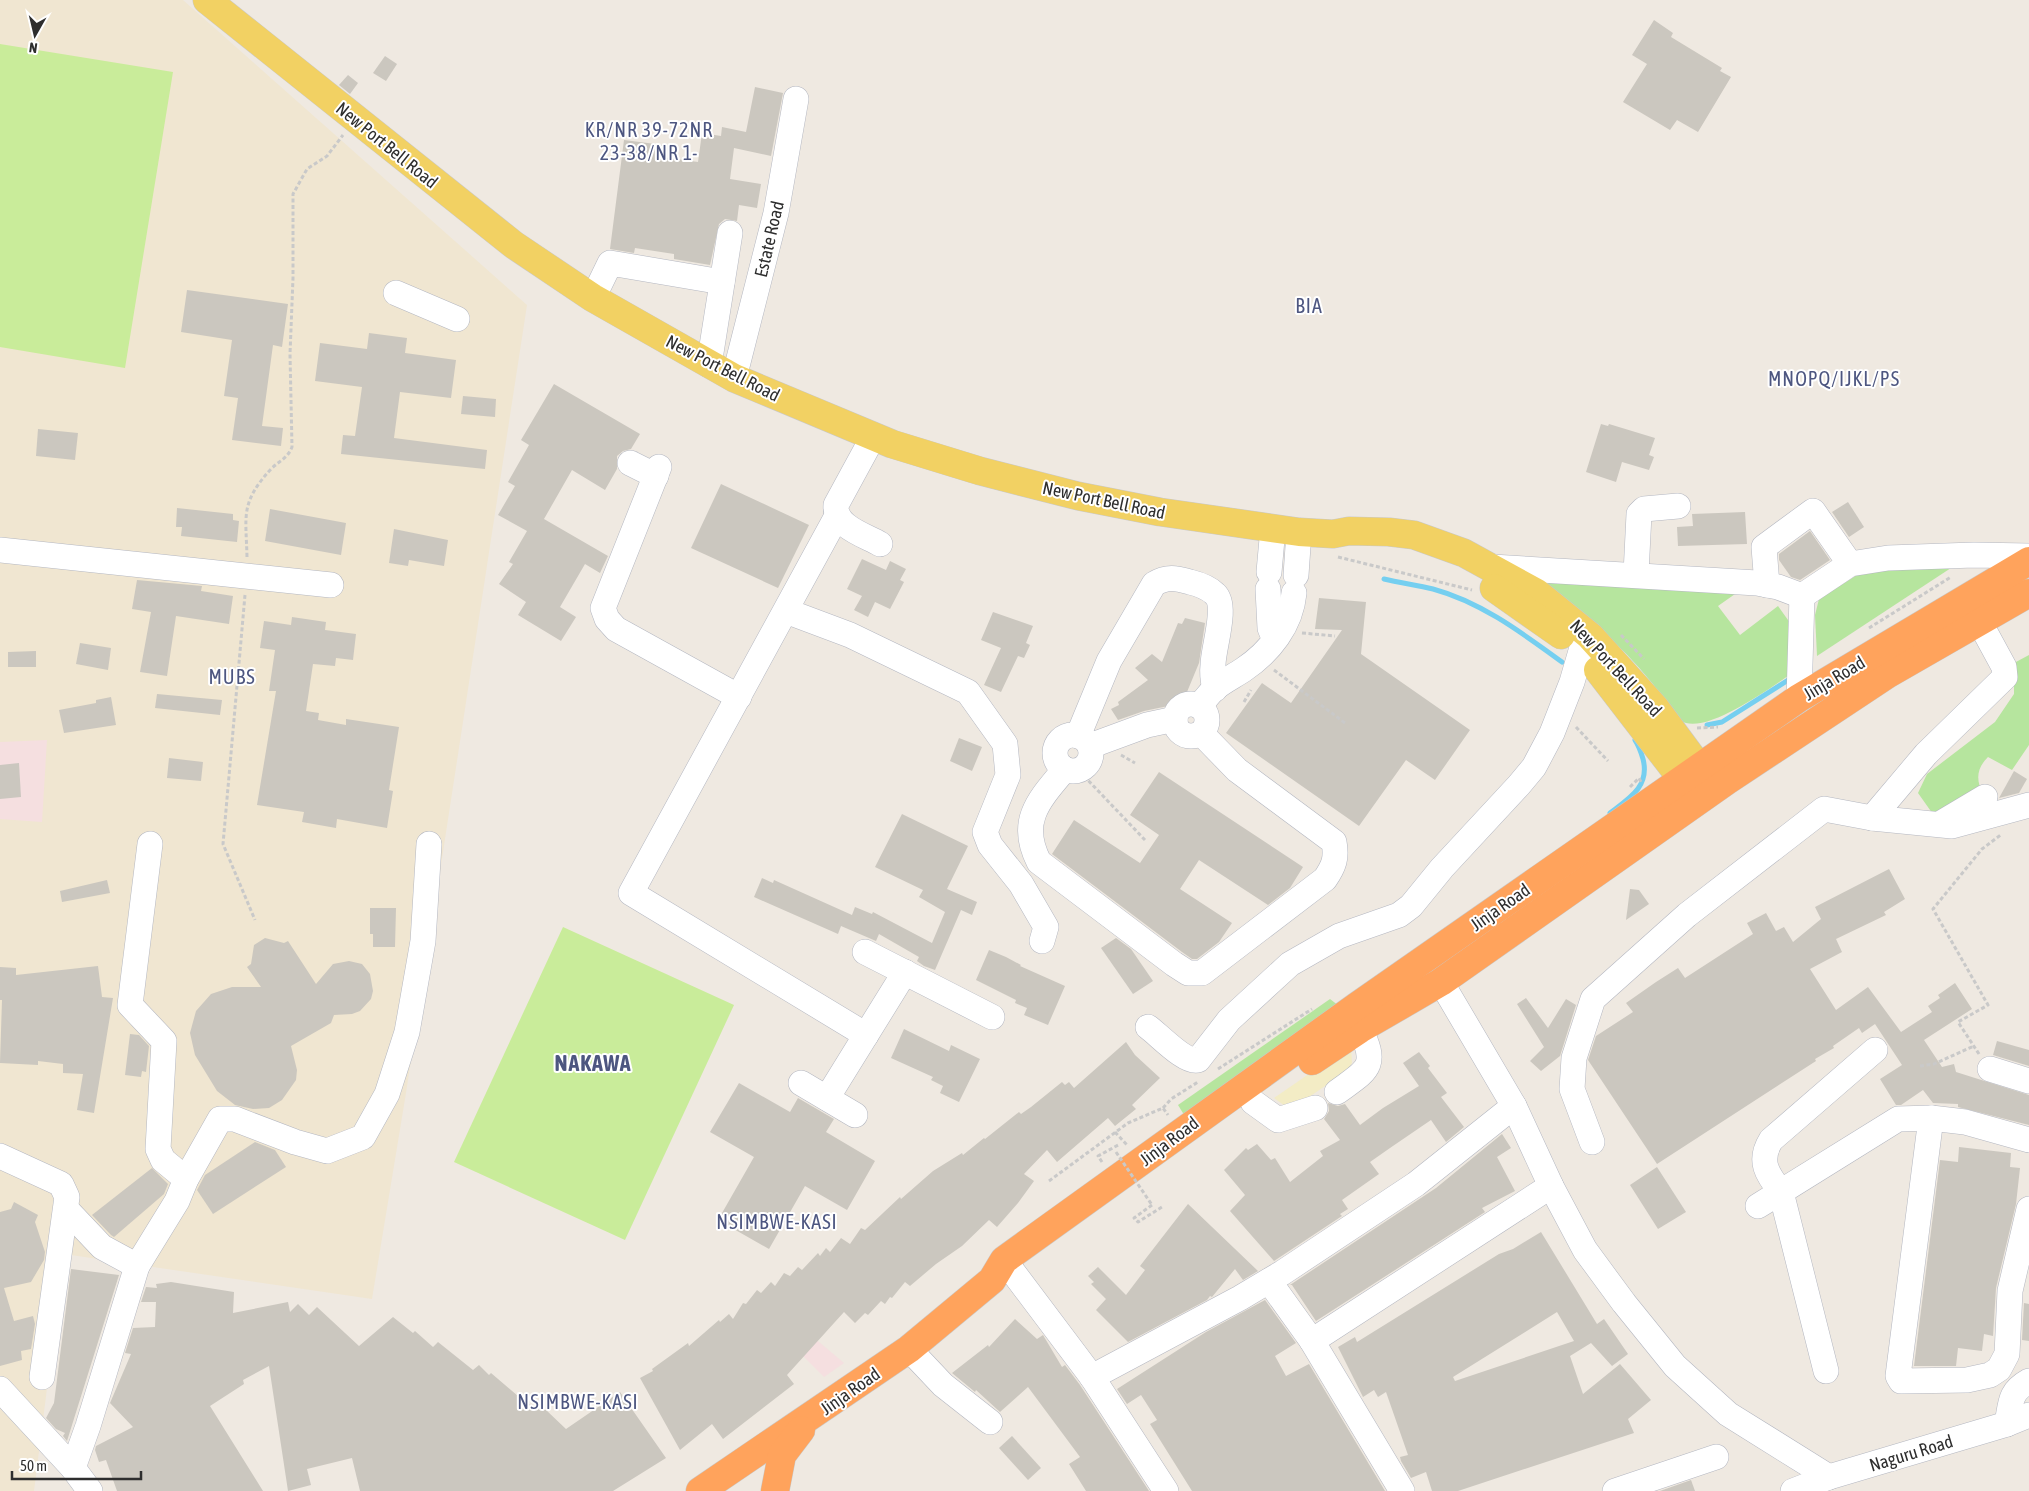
<svg xmlns="http://www.w3.org/2000/svg" width="2029" height="1491" viewBox="0 0 2029 1491" font-family="'Asap Condensed',sans-serif">
	<style>
		.education { fill: #f0e6d1 }
		.medical { fill: #f5dfe0 }
		.green { fill: #b6e59e }
		.sand { fill: #f3ecc5 }
		.pitch { fill: #c9ec9a }
		.lines { fill: none; stroke-linecap: round; stroke-linejoin: round }
		.stream { stroke: #75cff0; stroke-width: 5 }
		.building { fill: #cbc7bf; fill-rule: evenodd }
		.minor-casing { stroke: #b4b7c1; stroke-width: 26 }
		.major-casing { stroke: #c9c9c9; stroke-width: 29 }
		.highway-casing { stroke: #c9c9c9; stroke-width: 29 }
		.path { stroke: #c9c9c9; stroke-width: 3; stroke-dasharray: 4 2.5; stroke-linecap: butt }
		.minor { stroke: #fff; stroke-width: 25 }
		.major { stroke: #f2d163; stroke-width: 28 }
		.highway { stroke: #ffa35c; stroke-width: 28 }
		.path-bridge { stroke: #c9c9c9; stroke-width: 3; stroke-dasharray: 4 2.5; stroke-linecap: butt }
		.labels { text-anchor: middle; dominant-baseline: central; stroke-width: 4; stroke-linejoin: round; paint-order: stroke }
		.street-label { font-size: 18px; fill: #2e2e2e; stroke: #fff }
		.quarter-label { font-size: 20px; letter-spacing: 1px; fill: #4d5680; stroke: #fff }
		.district-label { font-size: 22px; font-weight: bold; letter-spacing: 1px; fill: #4d5680; stroke: #fff }
	</style>
	<rect width="100%" height="100%" fill="#efe9e1"/>
	<!-- education -->
	<polygon class="education" points="0,0 183,0 527,305 406,1093 372,1299 64,1254 34,1491 0,1491"/>
	<!-- medical -->
	<g class="medical">
		<polygon points="47,740 42,822 0,819 0,742"/>
		<polygon points="800,1326 844,1363 824,1377 787,1340"/>
	</g>
	<!-- green -->
	<g class="green">
		<polygon points="1954,566 1817,656 1815,615 1819,599 1857,575 1875,568"/>
		<path d="M 1536,580 L 1745,587 L 1718,606 L 1740,635 L 1778,606 L 1793,627 L 1794,672 C 1771,687 1713,730 1686,723 C 1674,720 1660,693 1652,683 C 1619,642 1580,610 1536,580 Z"/>
		<path d="M 2029,655 L 2029,745 L 2012,770 L 1988,757 C 1976,769 1976,780 1983,795 L 1935,817 L 1918,793 L 1927,774 L 1995,722 L 2014,694 L 2014,663 Z"/>
		<polygon points="1330,999 1343,1009 1186,1118 1178,1105"/>
	</g>
	<!-- sand -->
	<polygon class="sand" points="1351,1045 1352,1063 1347,1071 1296,1106 1285,1106 1274,1098"/>
	<!-- pitch -->
	<g class="pitch">
		<polygon points="0,44 173,72 125,368 0,347"/>
		<polygon points="563,927 734,1005 625,1240 454,1162"/>
	</g>
	<g class="lines">
		<!-- stream -->
		<g class="stream">
			<path d="M 1384,579 C 1400,583 1417,585 1433,589 C 1481,602 1522,633 1562,662"/>
			<polyline points="1707,725 1722,722 1793,677"/>
			<path d="M 1610,813 C 1630,798 1650,786 1643,759 C 1641,752 1639,746 1635,740"/>
		</g>
	</g>
	<!-- building -->
	<g class="building">
		<polygon points="1654,20 1673,33 1671,37 1722,68 1720,71 1731,77 1698,132 1677,120 1670,130 1623,102 1647,64 1632,55"/>
		<polygon points="385,56 397,64 386,81 373,73"/>
		<polygon points="348,75 358,83 350,94 339,85"/>
		<polygon points="755,87 783,93 771,156 734,148 730,179 761,184 757,208 739,205 737,221 725,219 719,224 710,265 674,259 674,254 635,248 634,253 610,249 624,140 663,145 662,157 698,162 702,133 721,136 722,127 746,132"/>
		<polygon points="187,290 288,304 282,347 273,345 262,426 283,428 281,446 232,440 238,398 224,396 232,340 181,332"/>
		<polygon points="369,333 407,338 405,353 456,360 451,398 400,392 394,438 487,450 485,469 341,454 343,435 355,436 362,387 315,381 320,343 367,349"/>
		<polygon points="554,384 640,434 631,449 623,451 617,456 617,469 605,490 572,470 544,519 608,556 600,573 585,564 560,607 576,617 561,641 518,615 526,602 499,584 513,564 509,562 527,531 498,515 515,486 508,482 529,445 521,440"/>
		<polygon points="463,396 496,399 495,417 461,414"/>
		<polygon points="1601,424 1608,426 1609,424 1655,438 1649,455 1654,457 1649,470 1622,462 1616,482 1586,472"/>
		<polygon points="38,429 78,433 75,460 36,456"/>
		<polygon points="721,484 809,525 778,588 691,548"/>
		<polygon points="1848,502 1864,527 1849,537 1832,512"/>
		<polygon points="177,508 233,514 233,520 239,521 237,542 181,536 182,527 176,527"/>
		<polygon points="270,509 346,523 341,555 265,541"/>
		<polygon points="1745,512 1747,544 1678,546 1677,527 1693,526 1692,514"/>
		<polygon points="394,529 448,540 444,566 409,560 408,566 389,563"/>
		<polygon points="1810,531 1830,560 1800,580 1791,577 1779,560 1779,554"/>
		<polygon points="862,559 886,570 890,561 906,569 900,580 904,582 890,609 875,602 868,617 854,610 862,596 847,589"/>
		<polygon points="137,580 202,586 201,591 233,596 229,624 176,616 167,676 140,672 151,612 132,609"/>
		<polygon points="1319,598 1366,602 1361,654 1470,730 1435,780 1406,760 1359,826 1226,733 1262,683 1291,703 1342,630 1315,629"/>
		<polygon points="993,612 1033,626 1026,643 1030,645 1024,658 1018,656 1001,692 984,685 1001,648 981,640"/>
		<polygon points="292,617 326,622 325,630 356,634 353,660 336,658 335,666 313,664 306,711 319,713 318,720 346,725 346,719 399,727 389,790 393,791 387,828 337,819 336,828 302,822 304,812 257,805 276,691 269,691 275,650 260,648 264,621 291,625"/>
		<polygon points="1185,618 1205,623 1199,663 1187,692 1173,705 1144,711 1118,720 1111,709 1119,705 1118,702 1148,680 1135,668 1152,654 1162,662 1178,623 1182,624"/>
		<polygon points="80,643 111,648 108,670 76,664"/>
		<polygon points="36,651 36,667 8,667 8,652"/>
		<polygon points="157,694 222,700 220,715 155,708"/>
		<polygon points="111,697 116,725 64,733 59,710 96,703 96,700"/>
		<polygon points="959,738 982,747 972,771 950,761"/>
		<polygon points="169,758 203,762 201,781 167,778"/>
		<polygon points="19,763 21,797 0,799 0,765"/>
		<polygon points="2014,771 2027,779 2019,793 1999,798"/>
		<polygon points="1159,772 1303,867 1290,888 1268,905 1199,860 1180,889 1232,923 1219,942 1197,959 1192,959 1182,952 1052,854 1074,820 1140,863 1159,835 1130,815"/>
		<polygon points="902,814 968,846 947,889 977,902 972,915 961,910 935,970 924,966 917,961 919,957 879,934 876,941 841,926 838,934 754,897 762,878 773,883 774,880 852,915 855,907 872,914 873,912 932,943 945,912 919,897 923,890 875,867"/>
		<polygon points="1889,869 1905,899 1884,912 1886,915 1836,939 1842,952 1810,969 1836,1010 1868,987 1901,1032 1932,1012 1928,1006 1940,998 1938,995 1955,983 1972,1009 1924,1040 1942,1067 1954,1064 1956,1072 2029,1095 2029,1125 1958,1107 1958,1104 1933,1103 1923,1090 1901,1105 1896,1105 1880,1079 1902,1065 1875,1024 1862,1033 1859,1028 1833,1046 1834,1048 1815,1059 1816,1061 1657,1164 1588,1060 1596,1036 1633,1012 1626,1003 1656,982 1678,968 1685,978 1753,934 1747,923 1766,913 1776,931 1784,927 1793,942 1821,919 1815,907"/>
		<polygon points="107,880 110,893 62,902 60,891"/>
		<polygon points="1630,889 1639,890 1649,904 1626,920"/>
		<polygon points="370,908 396,908 395,947 373,947 373,934 370,934"/>
		<polygon points="265,938 284,943 288,941 316,984 333,964 349,961 362,964 370,974 373,991 371,999 360,1011 352,1014 334,1015 331,1023 291,1046 297,1070 296,1080 282,1100 269,1108 253,1109 235,1105 217,1091 195,1055 190,1033 196,1011 211,994 232,987 261,987 247,967 251,964 254,945"/>
		<polygon points="1116,938 1131,949 1153,981 1133,994 1101,948"/>
		<polygon points="989,950 1006,957 1021,965 1020,966 1065,986 1048,1025 1024,1015 1027,1008 1015,1003 1016,1000 976,980"/>
		<polygon points="98,966 102,997 113,998 94,1113 77,1110 83,1074 63,1073 63,1064 38,1061 38,1065 0,1063 2,1000 0,1000 0,967 16,968 16,975"/>
		<polygon points="1526,998 1548,1028 1566,999 1576,1005 1560,1056 1541,1071 1530,1061 1544,1047 1517,1004"/>
		<polygon points="904,1029 949,1051 951,1045 980,1059 959,1102 940,1093 943,1086 931,1080 933,1077 891,1058"/>
		<polygon points="130,1034 139,1035 149,1046 146,1072 142,1071 141,1077 125,1075"/>
		<polygon points="1997,1041 2029,1050 2029,1066 1993,1055"/>
		<polygon points="1126,1042 1135,1055 1160,1078 1132,1105 1136,1109 1115,1126 1108,1118 1057,1162 1047,1150 1024,1174 1034,1181 1018,1203 997,1227 989,1220 962,1246 936,1264 910,1286 905,1282 892,1298 890,1297 885,1304 881,1301 868,1315 865,1313 855,1323 844,1312 787,1375 794,1384 723,1439 712,1424 680,1450 640,1378 653,1371 652,1369 688,1343 689,1346 719,1320 720,1322 729,1314 733,1319 743,1303 746,1304 757,1290 761,1293 771,1282 775,1286 784,1273 790,1276 798,1267 802,1270 818,1253 820,1256 826,1248 830,1252 841,1238 850,1244 861,1228 865,1230 900,1197 901,1199 933,1171 962,1153 963,1155 984,1138 985,1139 1019,1112 1021,1114 1031,1107 1062,1082 1065,1085 1069,1082 1074,1088"/>
		<polygon points="1419,1052 1430,1066 1428,1068 1447,1093 1441,1097 1464,1127 1446,1142 1431,1120 1390,1148 1370,1162 1379,1174 1342,1200 1348,1209 1340,1214 1342,1216 1274,1261 1230,1211 1245,1195 1224,1170 1246,1148 1248,1150 1257,1144 1271,1160 1275,1158 1290,1182 1323,1156 1320,1151 1340,1140 1324,1119 1329,1111 1328,1103 1338,1106 1345,1104 1360,1125 1383,1108 1419,1086 1403,1063"/>
		<polygon points="739,1083 790,1112 798,1098 834,1119 826,1132 875,1161 847,1210 805,1186 769,1249 718,1220 754,1157 710,1132"/>
		<polygon points="1502,1134 1511,1148 1497,1157 1515,1191 1482,1208 1485,1212 1316,1321 1292,1285 1290,1285 1436,1188"/>
		<polygon points="255,1142 275,1150 286,1167 213,1214 197,1190 205,1175"/>
		<polygon points="1959,1147 2011,1153 2010,1167 2020,1168 2016,1204 1996,1288 1993,1336 1984,1334 1982,1351 1958,1348 1956,1366 1914,1366 1940,1160 1958,1162"/>
		<polygon points="1657,1167 1686,1212 1658,1229 1630,1185"/>
		<polygon points="152,1168 168,1184 164,1194 114,1237 111,1235 92,1215"/>
		<polygon points="14,1202 38,1215 35,1222 45,1252 44,1260 31,1282 4,1288 14,1321 33,1316 35,1324 31,1349 21,1351 22,1360 0,1366 0,1212 11,1209"/>
		<polygon points="1188,1204 1258,1271 1243,1280 1235,1269 1212,1297 1210,1296 1207,1300 1128,1342 1096,1310 1106,1299 1091,1284 1094,1282 1088,1276 1098,1267 1126,1295 1145,1270 1140,1266"/>
		<path d="M 1541,1232 L 1597,1324 L 1604,1319 L 1628,1354 L 1612,1366 L 1591,1343 L 1570,1356 L 1583,1394 L 1620,1364 L 1651,1400 L 1628,1419 L 1634,1433 L 1458,1491 L 1432,1491 L 1426,1472 L 1411,1478 L 1401,1461 L 1400,1457 L 1408,1455 L 1386,1392 L 1378,1397 L 1374,1390 L 1363,1397 L 1338,1347 L 1355,1337 L 1357,1342 L 1499,1254 L 1513,1249 ZM 1557,1312 L 1574,1341 L 1455,1381 L 1453,1377 Z"/>
		<polygon points="71,1269 119,1275 67,1441 63,1436 65,1433 56,1429 46,1418 54,1403"/>
		<polygon points="171,1282 234,1292 233,1313 288,1302 290,1312 298,1304 309,1315 317,1307 359,1346 393,1317 413,1333 415,1331 433,1347 438,1342 473,1370 479,1365 489,1375 491,1373 525,1402 537,1408 538,1406 546,1410 566,1429 620,1392 666,1458 613,1491 360,1491 352,1458 307,1469 311,1485 288,1491 269,1366 243,1380 244,1384 210,1406 263,1491 117,1491 106,1460 99,1462 95,1450 96,1446 133,1427 110,1403 131,1354 125,1353 133,1328 155,1327 156,1302 141,1302 146,1287 157,1288 156,1284"/>
		<polygon points="1265,1300 1296,1343 1275,1356 1286,1376 1309,1364 1385,1491 1192,1491 1150,1424 1157,1420 1141,1395 1127,1404 1117,1389 1206,1332"/>
		<polygon points="2024,1303 2029,1304 2029,1341 2022,1340"/>
		<polygon points="1015,1319 1037,1339 1043,1335 1062,1367 1065,1365 1080,1385 1149,1491 1086,1491 1069,1464 1080,1457 1028,1387 1000,1412 976,1390 975,1392 952,1373 988,1345 989,1347"/>
		<polygon points="1012,1436 1041,1468 1028,1480 999,1448"/>
		<polygon points="1691,1480 1695,1491 1660,1491"/>
	</g>
	<g class="lines">
		<defs>
			<g id="minor">
				<polyline points="396,293 457,319"/>
				<polyline points="593,298 610,263 722,282"/>
				<polyline points="709,365 730,233"/>
				<polyline points="734,378 776,213 796,99"/>
				<path d="M 873,437 L 836,505 C 834,526 864,535 880,544"/>
				<polyline points="630,463 656,476"/>
				<polyline points="659,467 603,608 607,619 616,629 739,697"/>
				<polyline points="837,516 631,893 866,1035"/>
				<polyline points="0,550 331,585"/>
				<polyline points="1492,567 1757,583 1778,587 1802,596 1850,564 1888,558 1974,555 2029,556"/>
				<polyline points="1269,572 1273,528"/>
				<polyline points="1636,574 1639,514 1644,509 1678,506"/>
				<polyline points="1296,575 1299,532"/>
				<polyline points="1767,585 1764,547 1813,511 1850,564"/>
				<polyline points="1268,589 1270,628 1274,638"/>
				<polyline points="786,611 850,635 968,692 1005,744 1008,775 985,832 990,845 1021,884 1046,927 1042,941"/>
				<polyline points="1979,621 2004,667 2005,677 1926,754 1872,818 1952,826 2029,805"/>
				<polyline points="1799,698 1802,596"/>
				<circle cx="1191" cy="720" r="16"/>
				<path d="M 1199,706 C 1204,701 1209,694 1214,689 C 1222,682 1234,676 1243,670 C 1270,652 1291,625 1294,593"/>
				<circle cx="1073" cy="753" r="18"/>
				<path d="M 1078,736 L 1109,661 L 1154,584 C 1167,576 1176,578 1190,582 C 1198,584 1209,588 1215,594 C 1228,606 1213,648 1213,665 C 1212,673 1213,681 1215,689"/>
				<polyline points="1090,746 1147,725 1175,719"/>
				<path d="M 1065,769 C 1039,800 1018,821 1039,862 L 1174,964 L 1188,973 L 1202,973 L 1325,879 C 1334,866 1337,858 1334,842 L 1237,770 L 1201,733"/>
				<polyline points="1943,822 1985,797"/>
				<polyline points="150,844 130,1005 164,1041 158,1149 163,1160 186,1179"/>
				<polyline points="865,952 992,1017"/>
				<polyline points="1441,982 1514,1106 1551,1186 1585,1250 1624,1303 1675,1366 1728,1414 1829,1477"/>
				<path d="M 1148,1027 C 1159,1035 1186,1064 1198,1060 L 1229,1020 L 1290,964 L 1339,936 L 1399,915 L 1411,906 L 1442,868 L 1519,785 L 1534,767 L 1552,733 L 1572,682 L 1581,651"/>
				<polyline points="1990,1069 2029,1081"/>
				<polyline points="801,1083 855,1115"/>
				<path d="M 1337,1092 C 1367,1070 1379,1067 1360,1029"/>
				<polyline points="827,1098 905,972"/>
				<polyline points="1253,1102 1278,1120 1315,1108"/>
				<polyline points="1931,1118 1898,1376 1901,1381 1967,1380 1990,1375 1999,1369 2007,1354 2010,1291 2029,1209"/>
				<polyline points="1592,1142 1572,1089 1574,1058 1593,999 1687,915 1824,809 1872,818"/>
				<polyline points="0,1156 61,1184 67,1197 42,1377"/>
				<polyline points="1758,1206 1898,1119 1931,1118 1965,1122 2029,1140"/>
				<polyline points="66,1209 102,1247 137,1266 177,1201 186,1179 220,1119 235,1119 295,1142 327,1151 363,1137 387,1094 407,1032 423,941 429,844"/>
				<polyline points="1004,1260 1092,1377 1166,1491"/>
				<polyline points="1269,1281 1312,1341 1551,1186"/>
				<polyline points="1312,1341 1402,1491"/>
				<polyline points="909,1349 943,1385 990,1422"/>
				<path d="M 1826,1371 L 1781,1192 C 1767,1174 1758,1161 1771,1140 L 1875,1050"/>
				<polyline points="1092,1377 1240,1298 1282,1273 1416,1184 1514,1106"/>
				<polyline points="0,1389 73,1468"/>
				<path d="M 2007,1424 C 2011,1403 2009,1392 2029,1381"/>
				<polyline points="90,1491 73,1468 88,1426 137,1266"/>
				<polyline points="1615,1491 1716,1457"/>
				<polyline points="1793,1491 1829,1477 2007,1424 2029,1415"/>
			</g>
			<g id="major">
				<polyline points="207,0 514,245 593,298 734,378 892,444 980,471 1078,496 1160,512 1299,532 1333,534 1349,531 1389,532 1414,535 1464,553 1537,593 1590,636 1656,709 1699,767 1721,776"/>
				<polyline points="1494,588 1561,635"/>
				<polyline points="1598,670 1682,779 1682,803"/>
			</g>
			<g id="highway">
				<polyline points="1312,1061 1360,1029 1441,982 1728,780 1888,674 2029,593"/>
				<polyline points="700,1491 909,1349 992,1280 1004,1260 1357,1006 1799,698 2029,561"/>
				<polyline points="775,1491 782,1455 801,1430"/>
			</g>
		</defs>
		<!-- minor casing -->
		<use href="#minor" class="minor-casing"/>
		<!-- major casing -->
		<use href="#major" class="major-casing"/>
		<!-- highway casing -->
		<use href="#highway" class="highway-casing"/>
		<!-- path -->
		<g class="path">
			<path d="M 247,557 C 246,515 240,503 271,469 C 279,461 288,458 292,447 L 290,354 L 293,278 L 293,194 L 307,169 L 327,156 L 343,135"/>
			<polyline points="1338,557 1472,590"/>
			<polyline points="245,595 223,844 255,920"/>
			<polyline points="1869,628 1951,577"/>
			<polyline points="1302,633 1335,636"/>
			<polyline points="1621,635 1644,659"/>
			<polyline points="1274,670 1345,723"/>
			<polyline points="1244,702 1251,690"/>
			<polyline points="1576,727 1608,761"/>
			<polyline points="1697,728 1718,727"/>
			<polyline points="1121,755 1135,763"/>
			<polyline points="1084,776 1145,840"/>
			<polyline points="1630,787 1639,778 1641,782"/>
			<polyline points="1979,1054 1958,1022 1988,1005 1933,909 1982,849 2002,834"/>
			<polyline points="1920,1066 1934,1064 1974,1046"/>
			<polyline points="1218,1069 1312,1009"/>
			<polyline points="1163,1108 1171,1099 1198,1082"/>
			<polyline points="1115,1132 1127,1145"/>
			<polyline points="1102,1162 1098,1156 1120,1144"/>
			<polyline points="1049,1181 1128,1123 1163,1108 1168,1115"/>
			<polyline points="1152,1205 1134,1218 1138,1222 1162,1207"/>
		</g>
		<!-- minor -->
		<use href="#minor" class="minor"/>
		<!-- major -->
		<use href="#major" class="major"/>
		<!-- highway -->
		<use href="#highway" class="highway"/>
		<!-- path-bridge -->
		<polyline class="path-bridge" points="1116,1152 1152,1205"/>
	</g>
	<g class="labels">
		<!-- street labels -->
		<g class="street-label">
			<text transform="translate(387 145) rotate(39)">New Port Bell Road</text>
			<text transform="translate(769 239) rotate(-77)">Estate Road</text>
			<text transform="translate(723 368) rotate(27)">New Port Bell Road</text>
			<text transform="translate(1104 500) rotate(12)">New Port Bell Road</text>
			<text transform="translate(1616 668) rotate(47)">New Port Bell Road</text>
			<text transform="translate(1834 678) rotate(-31)">Jinja Road</text>
			<text transform="translate(1500 907) rotate(-35)">Jinja Road</text>
			<text transform="translate(1169 1141) rotate(-37)">Jinja Road</text>
			<text transform="translate(850 1391) rotate(-35)">Jinja Road</text>
			<text transform="translate(1911 1453) rotate(-17)">Naguru Road</text>
		</g>
		<!-- quarter labels -->
		<g class="quarter-label">
			<text x="649" y="129">KR/NR 39-72NR<tspan x="649" dy="23">23-38/NR 1-</tspan></text>
			<text x="1309" y="305">BIA</text>
			<text x="1834" y="378">MNOPQ/IJKL/PS</text>
			<text x="232" y="676">MUBS</text>
			<text x="777" y="1221">NSIMBWE-KASI</text>
			<text x="578" y="1401">NSIMBWE-KASI</text>
		</g>
		<!-- district labels -->
		<g class="district-label">
			<text x="593" y="1063">NAKAWA</text>
		</g>
	</g>
	<!-- north arrow -->
	<g transform="translate(35 35) rotate(188)" stroke="#ffffff" stroke-width="4" paint-order="stroke">
	<path d="M0-4L9 19L0 12L-9 19Z" fill="#2e2e2e"/>
	<text y="-8" font-size="14" font-weight="bold" text-anchor="middle" fill="#2e2e2e">N</text>
	</g>
	<!-- scale -->
	<path d="M12 1471v8h129v-8" fill="none" stroke="#2e2e2e" stroke-width="2.5"/>
	<text x="20" y="1471" font-size="15" fill="#2e2e2e" stroke="#ffffff" stroke-width="4" paint-order="stroke">50 m</text>
</svg>
